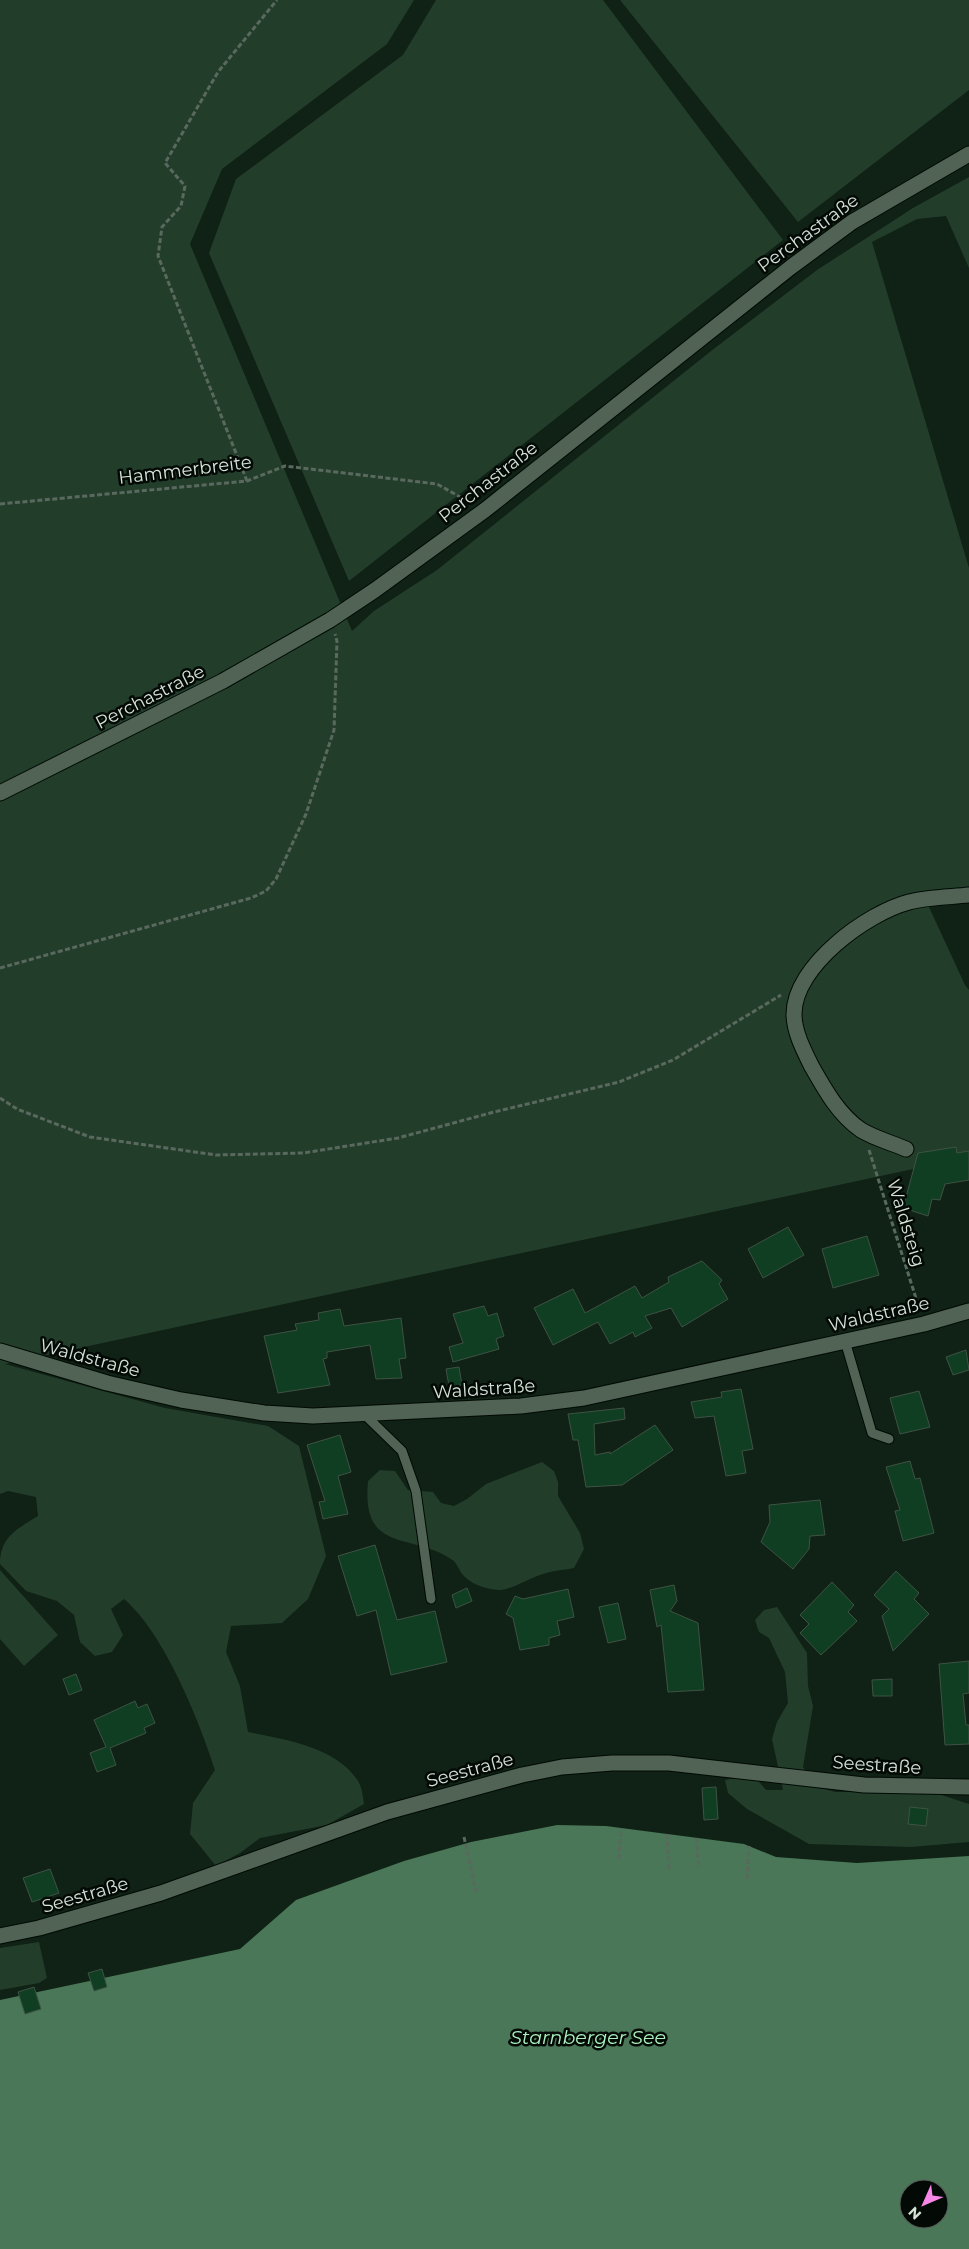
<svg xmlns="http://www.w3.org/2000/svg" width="969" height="2249" viewBox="0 0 969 2249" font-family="Montserrat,sans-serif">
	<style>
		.green { fill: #233d2b }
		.water { fill: #497757; fill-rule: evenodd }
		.building { fill: #0f3e22; stroke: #3f5244 }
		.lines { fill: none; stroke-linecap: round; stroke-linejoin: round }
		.lane-casing { stroke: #000a03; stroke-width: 11 }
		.street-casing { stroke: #000a03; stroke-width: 17 }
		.secondary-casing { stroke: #000a03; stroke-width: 17 }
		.path { stroke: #5a695e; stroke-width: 3; stroke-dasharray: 5 2.5; stroke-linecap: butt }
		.lane { stroke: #506355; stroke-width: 9 }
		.street { stroke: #506355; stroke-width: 15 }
		.secondary { stroke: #506355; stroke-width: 15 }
		.labels { text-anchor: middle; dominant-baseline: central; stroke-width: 5; stroke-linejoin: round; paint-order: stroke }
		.street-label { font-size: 18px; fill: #d6e1d8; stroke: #030905 }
		.water-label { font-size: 19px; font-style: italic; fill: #aaf2be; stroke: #030905 }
	</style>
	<rect width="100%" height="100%" fill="#102115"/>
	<!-- green -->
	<g class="green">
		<path d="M 0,0 L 414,0 L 387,44 L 222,169 L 190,244 L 352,631 L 374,611 L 437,570 L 711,351 L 817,270 L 913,208 L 969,177 L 969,268 L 946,216 L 917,219 L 872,242 L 969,568 L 969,888 L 923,894 L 965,985 L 969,990 L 969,1157 L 5,1364 L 165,1408 L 268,1426 L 299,1446 L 326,1556 L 308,1599 L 282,1623 L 231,1626 L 226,1652 L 240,1686 L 248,1732 C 284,1739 337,1747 358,1781 C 362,1787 363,1797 364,1804 L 327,1825 L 260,1838 L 240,1853 L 216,1866 L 190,1834 L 193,1803 L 215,1770 C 199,1720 164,1633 124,1599 L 111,1609 L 123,1635 L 112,1652 L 95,1656 L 80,1642 L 74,1615 L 57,1601 L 26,1591 L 0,1564 C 0,1537 17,1529 38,1516 L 36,1497 L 8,1491 L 0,1494 Z"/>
		<polygon points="436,0 603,0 783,240 349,581 209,253 236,179 403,55"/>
		<polygon points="620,0 969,0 969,90 798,222"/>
		<path d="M 542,1462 L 554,1471 L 558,1482 L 558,1496 L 580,1533 L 584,1549 L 574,1568 C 563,1570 550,1571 540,1575 C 528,1579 513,1589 500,1590 C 489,1590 473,1585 465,1577 C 459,1572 458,1563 451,1559 C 410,1532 361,1554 368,1481 L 380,1470 L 395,1471 L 408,1490 L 433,1492 L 441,1503 L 454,1506 L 467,1499 L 486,1484 Z"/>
		<polygon points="0,1570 58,1635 24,1666 0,1639"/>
		<polygon points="777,1607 807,1653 808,1686 813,1706 803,1767 816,1787 836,1792 929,1791 969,1804 969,1842 911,1847 809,1844 747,1809 728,1793 725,1780 753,1775 766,1790 783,1790 772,1739 777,1722 788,1703 785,1672 769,1638 759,1632 755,1620 764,1610"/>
		<polygon points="39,1942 47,1978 39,1983 0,1990 0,1948"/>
	</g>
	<!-- water -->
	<path class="water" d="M 557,1825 L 606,1826 L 744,1844 L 776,1857 L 857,1863 L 969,1856 L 969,2249 L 0,2249 L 0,2000 L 240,1949 L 296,1900 L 404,1861 L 471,1842 ZM 909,2189 L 939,2189 L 939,2219 L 909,2219 Z"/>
	<!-- building -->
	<g class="building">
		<polygon points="956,1147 957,1153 969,1151 969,1180 945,1184 940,1200 932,1199 928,1216 903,1208 918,1153"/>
		<polygon points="788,1227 804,1255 763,1278 748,1249"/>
		<polygon points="867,1236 879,1275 833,1288 822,1249"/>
		<polygon points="702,1261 722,1280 719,1284 728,1299 682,1327 671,1308 645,1316 652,1328 635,1337 633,1332 610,1344 598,1322 553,1345 534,1308 573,1289 585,1313 635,1286 642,1298 669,1282 668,1277"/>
		<polygon points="484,1306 488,1316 497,1313 504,1336 496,1339 499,1349 453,1362 449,1347 463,1343 453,1314"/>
		<polygon points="340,1309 344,1326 401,1318 406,1358 399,1359 402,1378 376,1379 370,1345 327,1352 327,1358 323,1359 330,1385 278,1393 264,1336 297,1330 295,1324 319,1320 318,1313"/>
		<polygon points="966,1350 969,1370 953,1375 946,1357"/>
		<polygon points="459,1367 462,1385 449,1386 446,1369"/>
		<polygon points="741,1389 753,1449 742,1451 746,1473 726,1476 714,1416 695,1418 691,1402 722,1397 721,1392"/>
		<polygon points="919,1391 930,1427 900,1434 890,1398"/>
		<polygon points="624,1408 625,1419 594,1424 595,1455 610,1452 610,1454 655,1425 673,1450 622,1485 586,1487 578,1440 573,1440 568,1414"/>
		<polygon points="340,1435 351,1472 338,1476 348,1514 323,1519 319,1502 325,1501 307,1445"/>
		<polygon points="910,1461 915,1479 920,1478 934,1533 903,1541 895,1511 900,1510 886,1467"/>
		<polygon points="820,1500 825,1535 810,1536 809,1549 793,1569 761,1542 770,1522 769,1505"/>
		<polygon points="375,1545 397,1620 435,1611 447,1662 391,1675 376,1610 357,1616 338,1556"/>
		<polygon points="896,1571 919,1593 914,1599 929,1614 893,1651 882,1616 889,1609 874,1595"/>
		<polygon points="832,1582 854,1605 848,1612 857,1621 821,1655 800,1633 809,1624 800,1615"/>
		<polygon points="674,1585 677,1601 670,1611 698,1623 704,1690 668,1692 661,1625 657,1627 650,1590"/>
		<polygon points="467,1588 472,1601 456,1608 452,1595"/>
		<polygon points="568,1589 574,1617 557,1621 560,1635 549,1638 549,1645 520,1650 513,1618 506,1614 515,1596 523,1599"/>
		<polygon points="618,1603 626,1639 608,1643 599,1607"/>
		<polygon points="969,1661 969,1693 963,1694 966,1725 969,1725 969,1744 945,1745 939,1664"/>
		<polygon points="76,1674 82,1690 69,1695 63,1679"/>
		<polygon points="892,1679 892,1696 873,1696 872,1680"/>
		<polygon points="135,1701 138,1708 147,1704 155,1723 144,1728 146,1733 110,1748 116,1765 97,1772 90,1753 106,1747 94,1720"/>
		<polygon points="716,1787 718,1819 704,1820 702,1788"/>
		<polygon points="910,1807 928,1809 926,1826 908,1824"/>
		<polygon points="50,1869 59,1893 32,1902 23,1878"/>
		<polygon points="102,1969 107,1987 94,1991 88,1973"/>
		<polygon points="34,1987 41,2009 25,2014 18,1992"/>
	</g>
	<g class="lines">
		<defs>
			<g id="lane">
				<polyline points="845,1341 872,1433 889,1439"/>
				<polyline points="364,1414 402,1451 416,1491 431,1599"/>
			</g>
			<g id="street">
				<path d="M 906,1149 C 892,1143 874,1138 861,1130 C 839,1115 825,1090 812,1067 C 804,1051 794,1032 794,1014 C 794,966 867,913 909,902 C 928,897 949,897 969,895"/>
				<polyline points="0,1351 107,1383 181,1400 264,1413 313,1416 521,1406 584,1398 924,1324 969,1311"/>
				<polyline points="0,1936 39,1928 161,1893 387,1812 522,1775 562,1767 612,1763 669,1763 864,1785 969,1787"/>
			</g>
			<polyline id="secondary" points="0,793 223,681 330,620 375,590 485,510 791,267 852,222 969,154"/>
		</defs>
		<!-- lane casing -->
		<use href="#lane" class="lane-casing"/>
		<!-- street casing -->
		<use href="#street" class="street-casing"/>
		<!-- secondary casing -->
		<use href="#secondary" class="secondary-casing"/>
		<!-- path -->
		<g class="path">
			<polyline points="247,481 158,256 162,227 181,206 185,186 165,163 218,72 277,0"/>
			<polyline points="0,504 247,481 285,466 437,484 471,503"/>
			<polyline points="0,968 251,898 266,891 276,879 306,814 334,730 337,641 335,634"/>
			<polyline points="0,1098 17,1109 90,1137 216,1155 303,1153 398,1138 494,1112 619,1082 673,1060 781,995"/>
			<polyline points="869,1150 920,1311"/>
			<polyline points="667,1834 669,1870"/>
			<polyline points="464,1837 476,1892"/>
			<polyline points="696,1838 699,1868"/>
			<polyline points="619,1859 621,1828"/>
			<polyline points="747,1879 749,1846"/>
		</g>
		<!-- lane -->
		<use href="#lane" class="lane"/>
		<!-- street -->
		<use href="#street" class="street"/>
		<!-- secondary -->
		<use href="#secondary" class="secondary"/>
	</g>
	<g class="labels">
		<!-- street labels -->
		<g class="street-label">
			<text transform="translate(808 233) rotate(-36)">Perchastraße</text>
			<text transform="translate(185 470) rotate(-7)">Hammerbreite</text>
			<text transform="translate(488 482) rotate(-38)">Perchastraße</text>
			<text transform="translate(150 697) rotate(-27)">Perchastraße</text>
			<text transform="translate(906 1223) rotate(73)">Waldsteig</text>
			<text transform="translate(879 1314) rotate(-13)">Waldstraße</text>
			<text transform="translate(90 1358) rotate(15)">Waldstraße</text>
			<text transform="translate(484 1389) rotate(-4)">Waldstraße</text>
			<text transform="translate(877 1765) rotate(4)">Seestraße</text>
			<text transform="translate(470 1770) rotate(-15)">Seestraße</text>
			<text transform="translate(85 1895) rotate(-16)">Seestraße</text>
		</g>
		<!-- water labels -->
		<g class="water-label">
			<text x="588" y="2037">Starnberger See</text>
		</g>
	</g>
	<!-- north arrow -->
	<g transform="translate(924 2204) rotate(225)"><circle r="24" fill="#030905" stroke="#575f59"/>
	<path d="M0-4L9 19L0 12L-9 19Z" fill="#f987e8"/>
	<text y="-8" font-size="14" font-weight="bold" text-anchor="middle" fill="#d6e1d8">N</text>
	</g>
</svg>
